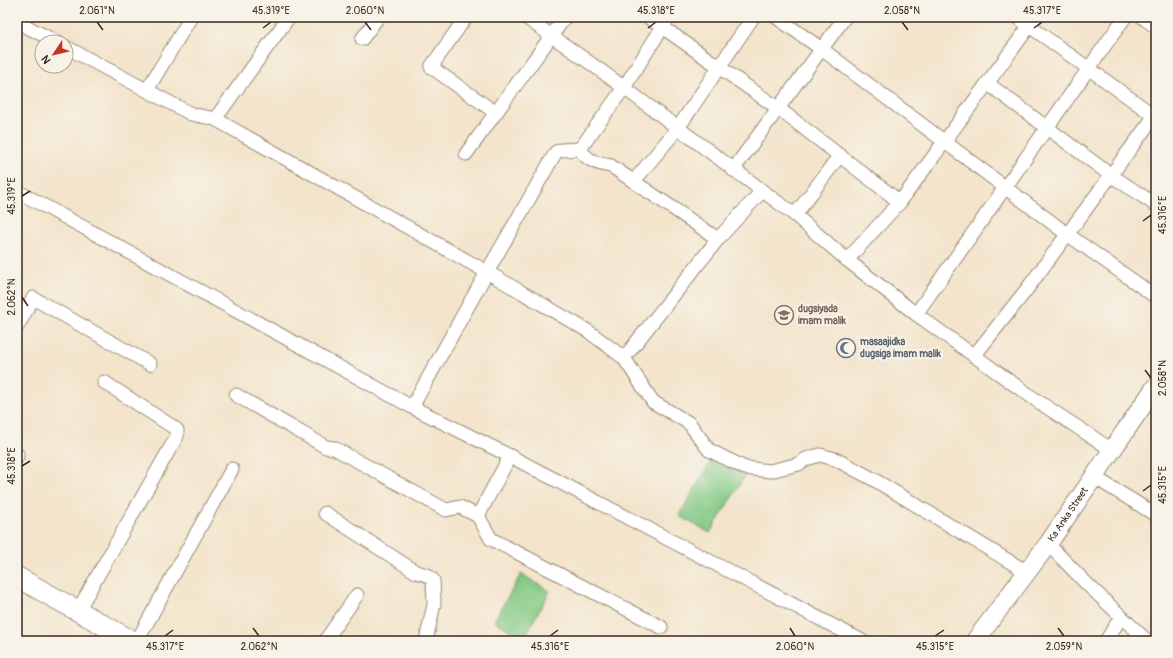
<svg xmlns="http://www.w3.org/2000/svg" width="1173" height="658" viewBox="0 0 1173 658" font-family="Pangolin,sans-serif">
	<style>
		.green { fill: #80c782; stroke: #5e7850 }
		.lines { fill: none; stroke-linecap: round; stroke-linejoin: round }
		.street-casing { stroke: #978774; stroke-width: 15 }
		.secondary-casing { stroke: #978774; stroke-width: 20 }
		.primary-casing { stroke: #978774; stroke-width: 22 }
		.street { stroke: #fff; stroke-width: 13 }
		.secondary { stroke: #fff; stroke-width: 18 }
		.primary { stroke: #fff; stroke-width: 20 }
		.ticks { fill: none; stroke: #3b2a1e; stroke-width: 1.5 }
		.labels { text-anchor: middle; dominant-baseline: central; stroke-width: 4; stroke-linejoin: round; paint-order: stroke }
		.education-label { font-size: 10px; font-weight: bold; fill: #785e54; stroke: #f7f3e8; text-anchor: start }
		.worship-label { font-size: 10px; font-weight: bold; fill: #5b616d; stroke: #f7f3e8; text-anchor: start }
		.street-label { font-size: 10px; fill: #3b2a1e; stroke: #f7f3e8 }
		.neatline { fill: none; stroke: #3b2a1e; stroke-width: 1.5 }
		.ticks-label { font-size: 10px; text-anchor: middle; fill: #3b2a1e }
	</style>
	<rect width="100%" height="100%" fill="#f7f3e8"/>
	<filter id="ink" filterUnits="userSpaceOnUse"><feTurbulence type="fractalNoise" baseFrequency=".025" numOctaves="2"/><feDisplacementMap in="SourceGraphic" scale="8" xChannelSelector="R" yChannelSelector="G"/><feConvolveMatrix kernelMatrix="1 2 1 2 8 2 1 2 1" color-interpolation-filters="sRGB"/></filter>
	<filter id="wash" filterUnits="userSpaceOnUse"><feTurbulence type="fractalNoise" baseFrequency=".012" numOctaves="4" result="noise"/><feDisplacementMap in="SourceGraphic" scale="16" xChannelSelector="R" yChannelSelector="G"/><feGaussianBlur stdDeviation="0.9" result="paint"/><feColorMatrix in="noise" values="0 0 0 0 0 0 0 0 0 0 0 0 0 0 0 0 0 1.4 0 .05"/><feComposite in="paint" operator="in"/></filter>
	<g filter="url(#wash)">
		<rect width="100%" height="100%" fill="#f3e4cb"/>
		<!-- green -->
		<g class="green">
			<polygon points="713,457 747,473 710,533 679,516"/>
			<polygon points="521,574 550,591 524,638 494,621"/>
		</g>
	</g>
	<g filter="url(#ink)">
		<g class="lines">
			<defs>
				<g id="street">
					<polyline points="466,17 431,67 496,113"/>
					<polyline points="525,17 600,70 795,215 847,260 916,314 1036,400 1112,450"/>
					<polyline points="648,17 779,109 900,202"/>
					<polyline points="776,17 823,50 1067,234 1156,297"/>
					<polyline points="1017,17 1156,117"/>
					<polyline points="1142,17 1156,27"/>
					<polyline points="17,22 57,42"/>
					<polyline points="362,39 378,17"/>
					<polyline points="66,47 191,114 215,119 487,272 588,331 624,358 653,402 689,423 709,450 745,468 770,471 799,464 806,459 820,455 835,459 873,479 1027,572"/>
					<polyline points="987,83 1112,176 1156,205"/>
					<polyline points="147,90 191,17"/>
					<polyline points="215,119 289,17"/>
					<path d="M 580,149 C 587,161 598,164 611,166 L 718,239"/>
					<polyline points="580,149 623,89 669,17"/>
					<polyline points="466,154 565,17"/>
					<polyline points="733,170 845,17"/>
					<polyline points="634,181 678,128 753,17"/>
					<polyline points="17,191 412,407 510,456 862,641"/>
					<polyline points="795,215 840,155"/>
					<polyline points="847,260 900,202 1036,17"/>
					<polyline points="916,314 1125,17"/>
					<polyline points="17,327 33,298 150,364"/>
					<polyline points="974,356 1027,289 1156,114"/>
					<polyline points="624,358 718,239 762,191"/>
					<polyline points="236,395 326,447 334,448 446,510 460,507 478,516 491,539 661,627"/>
					<polyline points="412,407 487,272 556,152 561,150 580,149"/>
					<polyline points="17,454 17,457"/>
					<polyline points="1094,477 1156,515"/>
					<polyline points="325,513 416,572 427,575 433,580 434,604 426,641"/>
					<polyline points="478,516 510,456"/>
					<polyline points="1048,544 1086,583 1147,641"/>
					<polyline points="77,612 177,436 177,430 173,427 104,382"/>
					<polyline points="137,641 232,469"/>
					<polyline points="325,641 357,595"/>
					<polyline points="1106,641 1121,617"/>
				</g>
				<g id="secondary">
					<path id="s1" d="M 975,641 L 1048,544 L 1156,386"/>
				</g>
				<polyline id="primary" points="17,577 132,641"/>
			</defs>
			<!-- street casing -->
			<use href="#street" class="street-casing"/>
			<!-- secondary casing -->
			<use href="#secondary" class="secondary-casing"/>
			<!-- primary casing -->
			<use href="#primary" class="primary-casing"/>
			<!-- street -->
			<use href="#street" class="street"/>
			<!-- secondary -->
			<use href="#secondary" class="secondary"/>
			<!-- primary -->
			<use href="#primary" class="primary"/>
		</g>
	</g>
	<!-- ticks -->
	<path class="ticks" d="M 97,22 L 103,30M 365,22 L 371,30M 902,22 L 908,30M 263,28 L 271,22M 648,28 L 656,22M 1034,28 L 1042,22M 22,196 L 30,191M 1143,221 L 1151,215M 22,297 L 28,306M 1145,370 L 1151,378M 22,466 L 30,461M 1143,491 L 1151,485M 253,628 L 259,636M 790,628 L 795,636M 1058,628 L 1064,636M 165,636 L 173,630M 550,636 L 558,630M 935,636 L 944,630"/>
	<!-- icons -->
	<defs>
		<symbol id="school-ring" viewBox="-11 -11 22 22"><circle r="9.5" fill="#f7f3e8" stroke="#8d6e63" stroke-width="1.5"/><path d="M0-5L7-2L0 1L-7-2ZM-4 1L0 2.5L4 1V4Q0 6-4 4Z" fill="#8d6e63"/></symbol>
		<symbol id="mosque-ring" viewBox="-11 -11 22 22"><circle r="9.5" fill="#f7f3e8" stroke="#6b7280" stroke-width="1.5"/><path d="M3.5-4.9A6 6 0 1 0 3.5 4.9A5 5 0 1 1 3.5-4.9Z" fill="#6b7280"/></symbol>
	</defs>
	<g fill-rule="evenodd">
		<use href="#school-ring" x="773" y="304" width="22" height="22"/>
		<use href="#mosque-ring" x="835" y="337" width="22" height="22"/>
	</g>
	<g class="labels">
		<!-- education labels -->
		<g class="education-label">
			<text x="798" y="309">dugsiyada<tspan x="798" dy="12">imam malik</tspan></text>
		</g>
		<!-- worship labels -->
		<g class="worship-label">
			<text x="860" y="342">masaajidka<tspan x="860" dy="12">dugsiga imam malik</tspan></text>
		</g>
		<!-- street labels -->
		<g class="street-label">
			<text stroke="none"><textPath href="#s1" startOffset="157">Ka Anka Street</textPath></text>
		</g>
	</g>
	<!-- margin -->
	<rect width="1173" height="658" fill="none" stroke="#f7f3e8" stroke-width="44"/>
	<!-- north arrow -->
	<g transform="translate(54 54) rotate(235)"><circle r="19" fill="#f7f3e8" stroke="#aca397"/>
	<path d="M0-3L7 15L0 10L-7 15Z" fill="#c8321e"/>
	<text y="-6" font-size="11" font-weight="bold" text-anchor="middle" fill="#3b2a1e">N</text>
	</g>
	<rect x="22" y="22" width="1129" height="614" class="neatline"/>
	<g class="ticks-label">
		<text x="97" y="14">2.061°N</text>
		<text x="271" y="14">45.319°E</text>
		<text x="365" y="14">2.060°N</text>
		<text x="656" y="14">45.318°E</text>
		<text x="902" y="14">2.058°N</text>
		<text x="1042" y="14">45.317°E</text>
		<text transform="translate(11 196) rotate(-90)" y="4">45.319°E</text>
		<text transform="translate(1162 215) rotate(-90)" y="4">45.316°E</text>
		<text transform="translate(11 297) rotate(-90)" y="4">2.062°N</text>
		<text transform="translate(1162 378) rotate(-90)" y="4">2.058°N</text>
		<text transform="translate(11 466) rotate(-90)" y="4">45.318°E</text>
		<text transform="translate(1162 485) rotate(-90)" y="4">45.315°E</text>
		<text x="165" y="650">45.317°E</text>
		<text x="259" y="650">2.062°N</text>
		<text x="550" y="650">45.316°E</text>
		<text x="795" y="650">2.060°N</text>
		<text x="935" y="650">45.315°E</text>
		<text x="1064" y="650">2.059°N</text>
	</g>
</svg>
